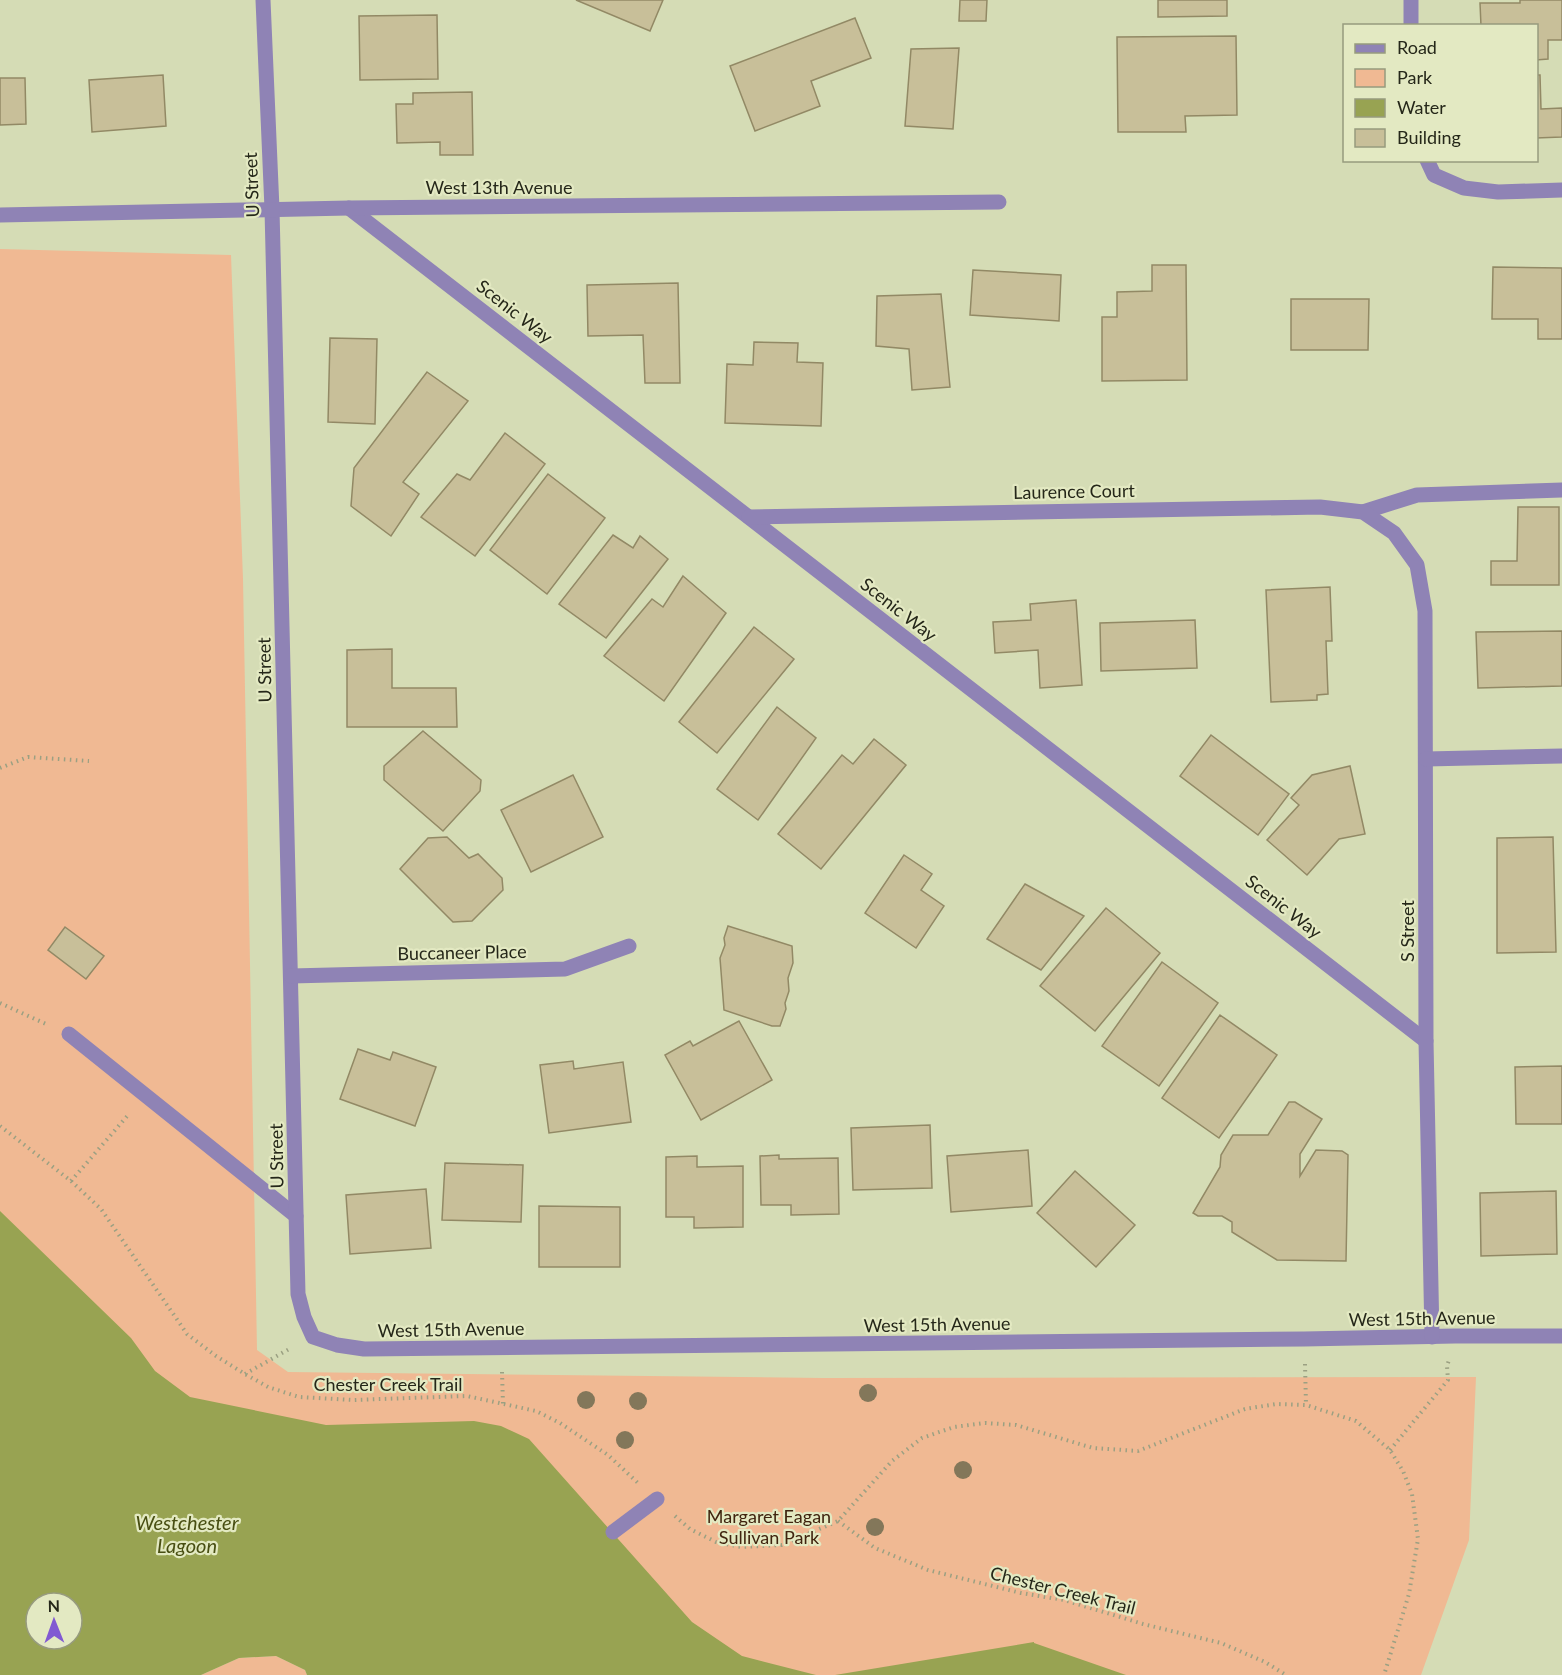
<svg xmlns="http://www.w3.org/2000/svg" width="1562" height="1675" viewBox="0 0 1562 1675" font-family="Lato,sans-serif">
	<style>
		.green { fill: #f0b993 }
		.water { fill: #98a352; fill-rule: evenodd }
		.building { fill: #c8bf99; stroke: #928965; stroke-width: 1.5 }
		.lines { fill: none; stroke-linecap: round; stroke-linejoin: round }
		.path { stroke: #9ba082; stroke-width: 4; stroke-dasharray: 1.5 4.5; stroke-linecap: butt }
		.service { stroke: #8f83b5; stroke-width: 15 }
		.minor { stroke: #8f83b5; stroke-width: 15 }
		.tree { fill: #83775a }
		.labels { text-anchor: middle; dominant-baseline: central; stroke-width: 4.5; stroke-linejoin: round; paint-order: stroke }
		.street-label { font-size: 18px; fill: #252719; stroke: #e3e9c2 }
		.park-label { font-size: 18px; fill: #40240f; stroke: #e3e9c2 }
		.water-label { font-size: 20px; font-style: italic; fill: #484e12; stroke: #e3e9c2 }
	</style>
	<rect width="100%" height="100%" fill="#d5dcb5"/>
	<!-- green -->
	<g class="green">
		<polygon points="0,249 231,255 243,579 257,1350 288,1372 823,1378 1476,1377 1469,1540 1421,1675 687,1675 0,1347"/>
		<polygon points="276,1656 305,1670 307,1675 201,1675 239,1658"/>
	</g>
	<!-- water -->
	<g class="water">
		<path d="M 0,1211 L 131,1338 L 155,1371 L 190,1397 L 326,1425 L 474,1421 L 501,1426 L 529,1439 L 692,1622 L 742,1656 L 816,1675 L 307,1675 L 305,1670 L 276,1656 L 239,1658 L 201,1675 L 0,1675 ZM 36,1603 L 72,1603 L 72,1639 L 36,1639 Z"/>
		<polygon points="1034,1643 1126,1675 835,1675 1034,1642"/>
	</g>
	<!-- building -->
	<g class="building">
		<polygon points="576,0 663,0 650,31"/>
		<polygon points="960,0 987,0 986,21 959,21"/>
		<polygon points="1158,0 1227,0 1227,16 1158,17"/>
		<polygon points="1520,0 1562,0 1562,40 1548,40 1548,59 1536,60 1536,26 1481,26 1480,3 1520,3"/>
		<polygon points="437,15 438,79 360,80 359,16"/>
		<polygon points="855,18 871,58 811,81 820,106 755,131 730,66"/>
		<polygon points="1236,36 1237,115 1185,116 1186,132 1118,132 1117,37"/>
		<polygon points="959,48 953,129 905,126 911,49"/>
		<polygon points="163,75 166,126 92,132 89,80"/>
		<polygon points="1536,75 1540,75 1541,109 1562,108 1562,137 1536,138"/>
		<polygon points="0,78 25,78 26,124 0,125"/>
		<polygon points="472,92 473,155 440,155 440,142 397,143 396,104 413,104 413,93"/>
		<polygon points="1152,265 1186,265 1187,380 1102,381 1102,317 1117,317 1117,292 1152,291"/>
		<polygon points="1493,267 1562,268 1562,339 1538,339 1538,319 1492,319"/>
		<polygon points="973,270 1061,275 1059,321 970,315"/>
		<polygon points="678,283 680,383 645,383 643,335 588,336 587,285"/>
		<polygon points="941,294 950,387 912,390 909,349 876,346 877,296"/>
		<polygon points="1291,299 1369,299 1368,350 1291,350"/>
		<polygon points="330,338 377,339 375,424 328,422"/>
		<polygon points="754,342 798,343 797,362 823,363 821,426 725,423 727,364 753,365"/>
		<polygon points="427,372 468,401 403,482 419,494 391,536 351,506 354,468"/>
		<polygon points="505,433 545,464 475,556 421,517 457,474 470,480"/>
		<polygon points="548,474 605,518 547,594 490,550"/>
		<polygon points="1518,507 1559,507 1559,585 1491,585 1491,561 1517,561"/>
		<polygon points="613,535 633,548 640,536 668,559 606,638 559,604"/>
		<polygon points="683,576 726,613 664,701 604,656 652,599 663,607"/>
		<polygon points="1330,587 1332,641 1326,641 1328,694 1317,695 1317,700 1271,702 1266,590"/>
		<polygon points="1076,600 1082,685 1040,688 1038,650 995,653 993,622 1031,620 1030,604"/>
		<polygon points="1195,620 1197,668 1101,671 1100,623"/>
		<polygon points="754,627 794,659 717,753 679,722"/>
		<polygon points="1562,631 1562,686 1478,688 1476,632"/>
		<polygon points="392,649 392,688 456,688 457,727 347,727 347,650"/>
		<polygon points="777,707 816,738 758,820 717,789"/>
		<polygon points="423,731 481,780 480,791 443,831 384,780 384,766"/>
		<polygon points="1211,735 1289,794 1258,835 1180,776"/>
		<polygon points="874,739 906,765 821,869 778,834 842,755 853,764"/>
		<polygon points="1350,766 1365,834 1339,839 1307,875 1267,840 1299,805 1291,798 1312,775"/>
		<polygon points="573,775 603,837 531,872 501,810"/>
		<polygon points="447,837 469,858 478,854 502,878 503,890 472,921 453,922 400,869 428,838"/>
		<polygon points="1553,837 1556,952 1497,953 1497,838"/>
		<polygon points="904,855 932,874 921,890 944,906 916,948 865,913"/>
		<polygon points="1025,884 1084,916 1041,970 987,939"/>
		<polygon points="1106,908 1160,953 1095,1031 1040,986"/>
		<polygon points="728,926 792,946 793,963 788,978 789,991 785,1003 786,1009 780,1026 772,1026 724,1010 720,958 725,945 724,938"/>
		<polygon points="65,927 104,956 86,979 48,950"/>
		<polygon points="1162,962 1218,1003 1159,1086 1102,1046"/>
		<polygon points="1220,1015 1277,1055 1219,1138 1162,1098"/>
		<polygon points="739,1021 772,1080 701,1120 665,1055 690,1041 693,1046"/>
		<polygon points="358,1049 390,1060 393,1052 436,1067 415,1126 340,1099"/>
		<polygon points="573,1061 574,1069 623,1062 631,1122 549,1133 540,1065"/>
		<polygon points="1562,1066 1562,1124 1516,1124 1515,1067"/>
		<polygon points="1289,1102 1295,1102 1322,1119 1300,1154 1300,1176 1316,1150 1342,1151 1348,1155 1346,1261 1277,1260 1232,1232 1232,1222 1222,1216 1198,1216 1193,1213 1220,1167 1221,1155 1233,1135 1268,1135"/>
		<polygon points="930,1125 932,1188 853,1190 851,1128"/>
		<polygon points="1028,1150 1032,1206 951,1212 947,1156"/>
		<polygon points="779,1155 779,1159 838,1158 839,1214 791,1215 791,1205 761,1205 760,1156"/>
		<polygon points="697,1156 697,1167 743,1166 743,1227 694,1228 694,1217 666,1217 666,1157"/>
		<polygon points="445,1163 523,1165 521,1222 442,1220"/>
		<polygon points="1075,1171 1135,1225 1096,1267 1037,1213"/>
		<polygon points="426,1189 431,1248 350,1254 346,1195"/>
		<polygon points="1556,1191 1557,1254 1481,1256 1480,1193"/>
		<polygon points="539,1206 620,1207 620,1267 539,1267"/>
	</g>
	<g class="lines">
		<!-- path -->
		<g class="path">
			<polyline points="0,768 28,757 89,761"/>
			<polyline points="0,1003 46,1024"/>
			<polyline points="0,1126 71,1181 101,1209 187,1334 216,1356 245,1374 268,1387 299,1397 353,1400 467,1396 536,1411 560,1423 608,1455 638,1483"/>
			<polyline points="71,1181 129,1114"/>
			<polyline points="1305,1364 1306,1405"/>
			<polyline points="502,1372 503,1404"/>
			<polyline points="245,1374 291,1348"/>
			<polyline points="1390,1450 1448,1380 1447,1366 1449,1360"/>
			<polyline points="675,1516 690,1529 716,1542 741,1547 782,1545 838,1521 892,1461 922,1438 954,1427 985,1423 1016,1425 1093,1448 1138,1451 1245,1409 1276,1404 1306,1405 1356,1421 1390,1450 1403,1471 1412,1494 1418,1539 1409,1594 1384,1675"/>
			<polyline points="838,1521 875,1548 928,1570 1021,1593 1064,1600 1143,1624 1221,1643 1265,1662 1286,1675"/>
		</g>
		<!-- service -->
		<g class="service">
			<polyline points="1363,512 1417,495 1562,490"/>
			<polyline points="69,1034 296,1216"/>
			<polyline points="613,1532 657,1499"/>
		</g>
		<!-- minor -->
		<g class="minor">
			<polyline points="263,0 272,209 298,1294 304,1317 313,1337 337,1345 364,1349 1304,1339 1455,1336 1562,1336"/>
			<polyline points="1411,0 1411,26"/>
			<polyline points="1427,160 1434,175 1464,188 1498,192 1562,190"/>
			<polyline points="349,208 1426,1041"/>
			<polyline points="0,215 349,208 999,202"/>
			<polyline points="749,517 1320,507 1363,512 1394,533 1417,565 1425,611 1426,1041 1432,1337"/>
			<polyline points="1426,759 1562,756"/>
			<polyline points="291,976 565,969 629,946"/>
		</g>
	</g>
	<!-- trees -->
	<g class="tree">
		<circle cx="868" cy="1393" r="9"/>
		<circle cx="586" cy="1400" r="9"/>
		<circle cx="638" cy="1401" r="9"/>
		<circle cx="625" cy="1440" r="9"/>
		<circle cx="963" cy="1470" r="9"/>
		<circle cx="875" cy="1527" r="9"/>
	</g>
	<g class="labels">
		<!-- street labels -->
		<g class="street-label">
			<text transform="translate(251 185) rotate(-92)">U Street</text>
			<text x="499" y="187">West 13th Avenue</text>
			<text transform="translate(515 311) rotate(38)">Scenic Way</text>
			<text transform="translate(1074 491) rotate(-1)">Laurence Court</text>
			<text transform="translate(899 609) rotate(38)">Scenic Way</text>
			<text transform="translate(264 670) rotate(-91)">U Street</text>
			<text transform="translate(1284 906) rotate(38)">Scenic Way</text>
			<text transform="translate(1407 931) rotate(-90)">S Street</text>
			<text transform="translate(462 952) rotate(-1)">Buccaneer Place</text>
			<text transform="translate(276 1156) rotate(-91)">U Street</text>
			<text transform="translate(1422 1318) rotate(-1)">West 15th Avenue</text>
			<text transform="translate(937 1324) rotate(-1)">West 15th Avenue</text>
			<text transform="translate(451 1329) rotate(-1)">West 15th Avenue</text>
			<text x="388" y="1384">Chester Creek Trail</text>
			<text transform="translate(1063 1590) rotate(14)">Chester Creek Trail</text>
		</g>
		<!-- park labels -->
		<g class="park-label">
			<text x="769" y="1516">Margaret Eagan<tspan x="769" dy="21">Sullivan Park</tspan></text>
		</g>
		<!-- water labels -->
		<g class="water-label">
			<text x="187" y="1522">Westchester<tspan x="187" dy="23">Lagoon</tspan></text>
		</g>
	</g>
	<!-- legend -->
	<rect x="1343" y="24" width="195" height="138" fill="#e3e9c2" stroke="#979b7e" stroke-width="1.5"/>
	<rect x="1355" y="44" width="30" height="9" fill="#8f83b5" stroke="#979b7e" stroke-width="1.5"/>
	<text x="1397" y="54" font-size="18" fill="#252719">Road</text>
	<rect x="1355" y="69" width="30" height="18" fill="#f0b993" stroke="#979b7e" stroke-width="1.5"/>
	<text x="1397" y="84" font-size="18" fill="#252719">Park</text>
	<rect x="1355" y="99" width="30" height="18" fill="#98a352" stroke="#979b7e" stroke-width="1.5"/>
	<text x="1397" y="114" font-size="18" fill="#252719">Water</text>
	<rect x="1355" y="129" width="30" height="18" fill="#c8bf99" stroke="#979b7e" stroke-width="1.5"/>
	<text x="1397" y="144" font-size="18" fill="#252719">Building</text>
	<!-- north arrow -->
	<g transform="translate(54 1621) rotate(359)"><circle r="28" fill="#e3e9c2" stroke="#979b7e" stroke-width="1.5"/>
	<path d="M0-4.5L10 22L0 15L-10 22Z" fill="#8159d2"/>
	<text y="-9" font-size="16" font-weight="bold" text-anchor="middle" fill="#252719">N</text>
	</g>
</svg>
